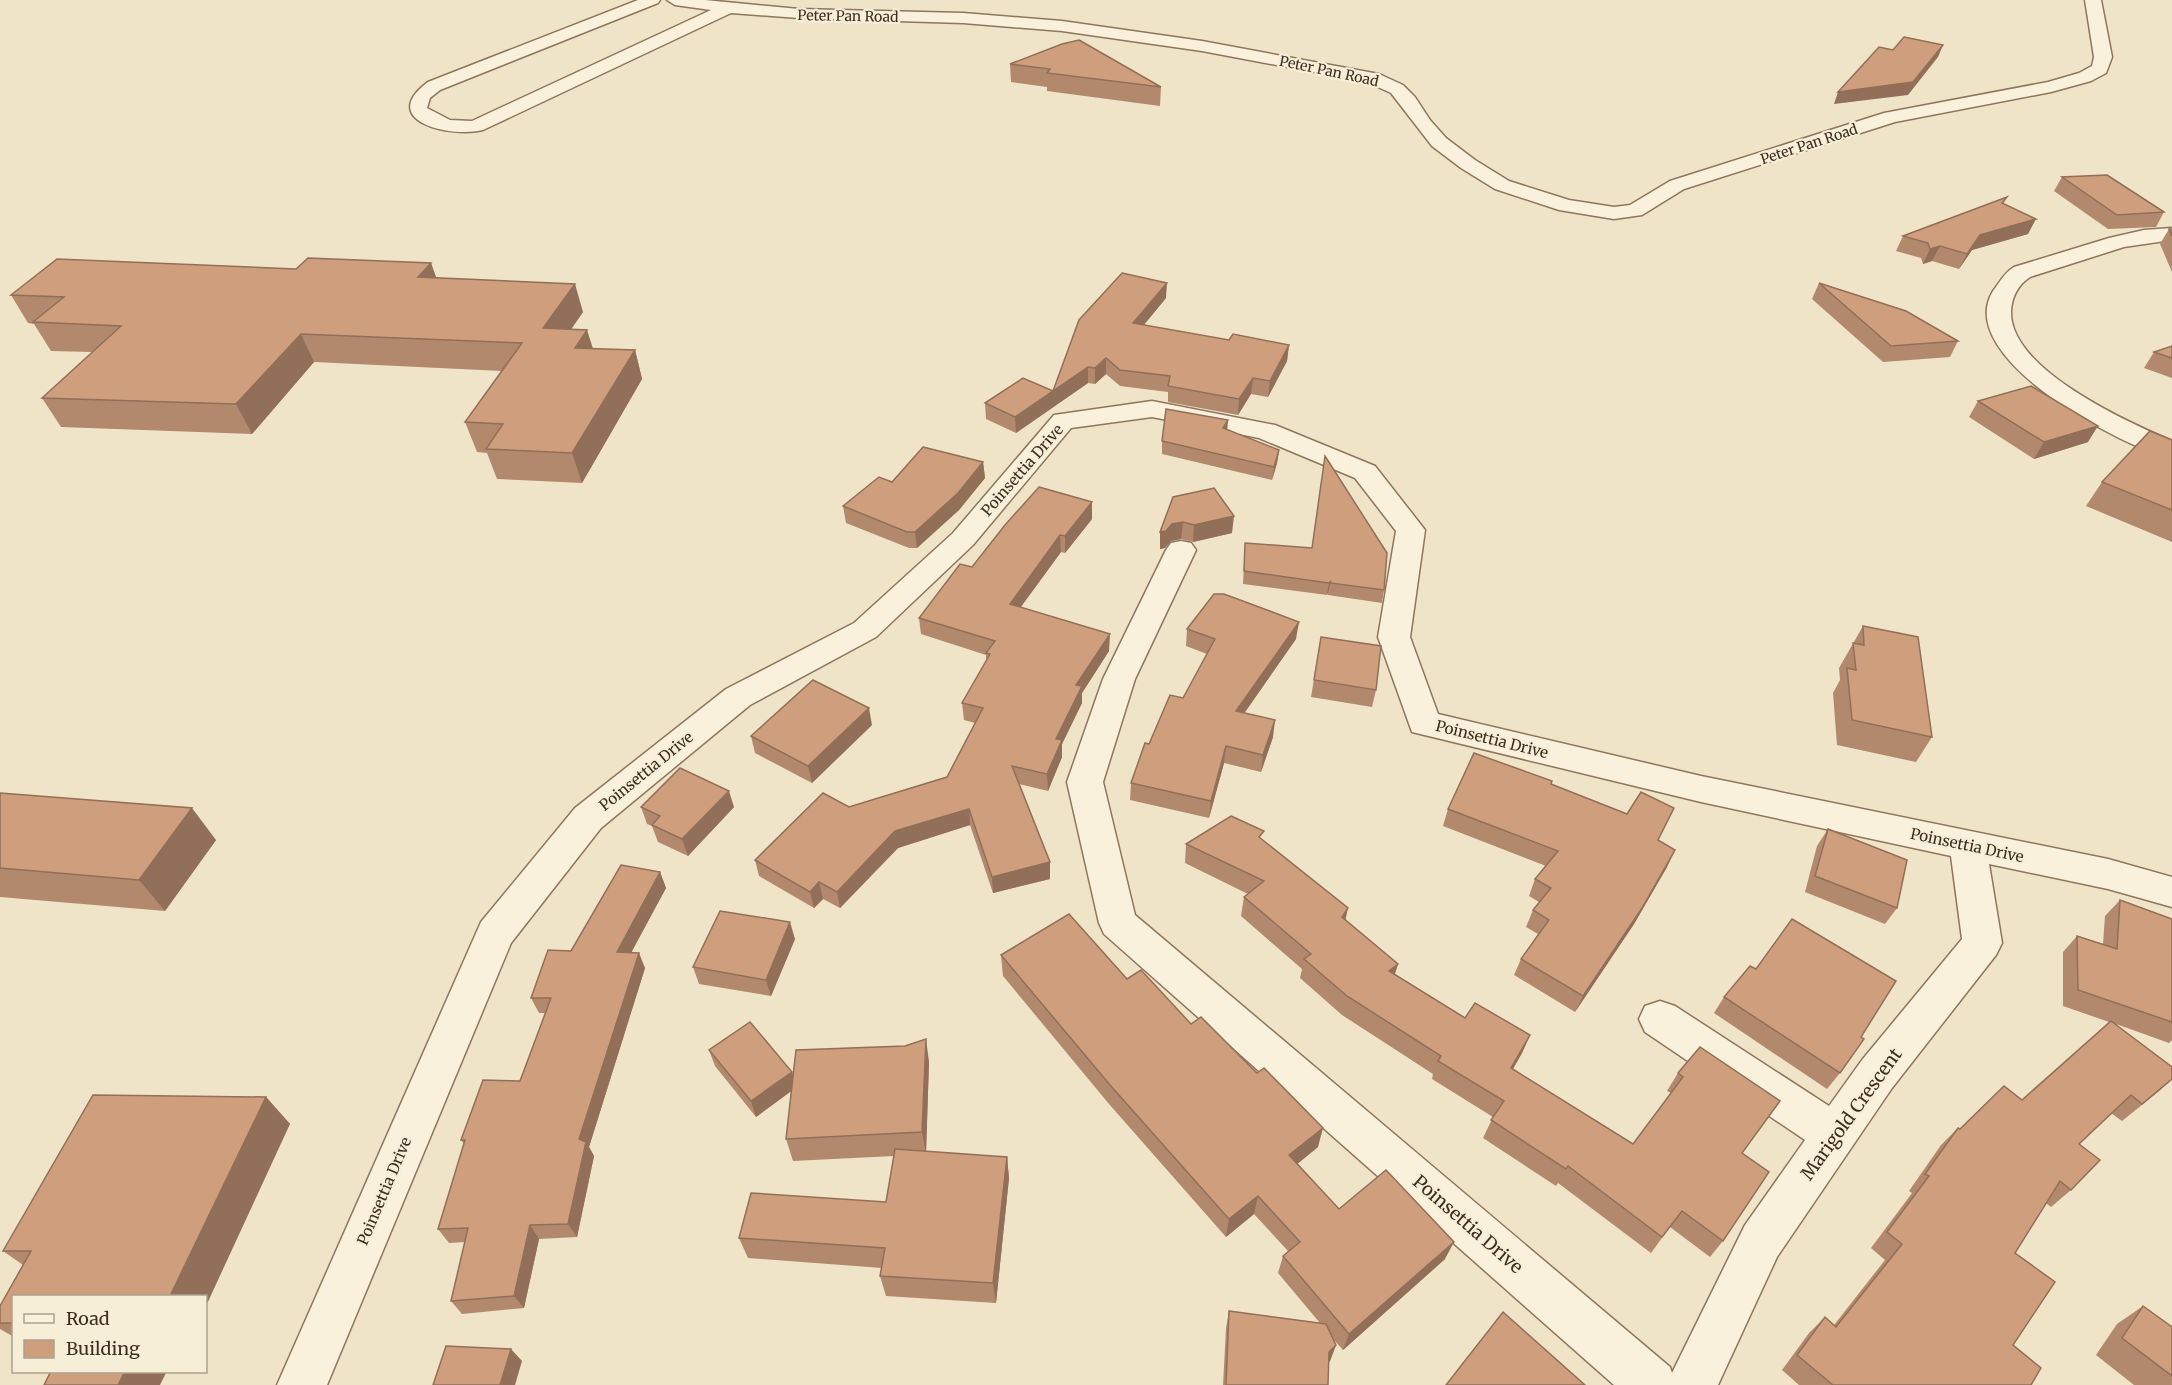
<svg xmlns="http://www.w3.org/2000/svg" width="2172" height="1385" viewBox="0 0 2172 1385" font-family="Merriweather,serif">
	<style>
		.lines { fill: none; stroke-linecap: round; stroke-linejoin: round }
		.minor-casing { stroke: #8d765c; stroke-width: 3 }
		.minor { fill: #faf1dc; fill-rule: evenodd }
		.wall { fill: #b2896c }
		.shaded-wall { fill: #916f58 }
		.building { fill: #cf9f7d; stroke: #916f58; stroke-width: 1.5 }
		.labels { text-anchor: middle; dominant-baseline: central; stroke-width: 4.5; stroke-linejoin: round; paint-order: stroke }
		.far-street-label { font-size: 14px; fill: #3d2e20; stroke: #f7eed8 }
		.street-label { font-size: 15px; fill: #3d2e20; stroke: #f7eed8 }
		.near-street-label { font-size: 18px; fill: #3d2e20; stroke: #f7eed8 }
	</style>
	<rect width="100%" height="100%" fill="#f0e4c8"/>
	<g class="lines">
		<defs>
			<g id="minor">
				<path d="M 638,0 L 660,0 L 658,3 L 440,90 L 430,98 L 427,108 L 450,120 L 472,121 L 711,10 L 675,5 L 667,0 L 705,0 L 799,9 L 963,13 L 1062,21 L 1202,41 L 1379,74 L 1403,85 L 1415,97 L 1430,120 L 1446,138 L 1475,160 L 1509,181 L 1569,200 L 1614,207 L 1630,205 L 1670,181 L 1884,113 L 2048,82 L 2079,73 L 2092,66 L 2094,57 L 2085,0 L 2101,0 L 2112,57 L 2106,73 L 2091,81 L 2051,92 L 1895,122 L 1684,189 L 1642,215 L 1614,219 L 1559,210 L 1495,189 L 1461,168 L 1432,146 L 1391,93 L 1367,82 L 1202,51 L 1062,31 L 963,23 L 799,18 L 731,13 L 483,130 C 451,138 376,121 428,82 Z"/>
				<path d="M 2172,228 L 2172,240 L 2124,247 L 2030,277 C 2018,285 2012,296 2011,311 C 2009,369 2127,422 2172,441 L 2172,459 C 2123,447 1952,358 1993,291 C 2000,282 2004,273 2014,267 L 2109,238 L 2144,230 Z"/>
				<polygon points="1152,401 1275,425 1375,466 1425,530 1410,637 1438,714 1701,776 2108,859 2172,877 2172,907 2108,889 1989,864 2002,943 1996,955 1892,1088 1777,1257 1718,1385 1614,1385 1104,934 1099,923 1067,782 1103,679 1166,550 1171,543 1181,541 1191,543 1196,550 1135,679 1103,782 1135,915 1670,1367 1672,1373 1745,1225 1805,1140 1645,1032 1639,1019 1645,1006 1660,1001 1675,1006 1829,1106 1862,1060 1962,939 1951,856 1701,802 1412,732 1378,637 1396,531 1355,478 1259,438 1152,417 1071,428 973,545 876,637 750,705 601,828 511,943 327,1385 277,1385 481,922 575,808 726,689 854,623 953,533 1054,415"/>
			</g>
		</defs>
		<!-- minor casing -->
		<use href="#minor" class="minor-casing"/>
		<!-- minor -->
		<use href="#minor" class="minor"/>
	</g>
	<!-- wall -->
	<g class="wall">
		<polygon points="1062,44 1161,87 1160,106 1047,91 1047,87 1011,82 1010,64"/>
		<polygon points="2062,177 2164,212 2156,227 2108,229 2054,191"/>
		<polygon points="2007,197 2003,204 2028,234 1972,250 1959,269 1932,261 1923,264 1921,258 1896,251 1903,236"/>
		<polygon points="2169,229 2172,229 2172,272 2160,244"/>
		<polygon points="431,263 436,278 583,312 571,329 593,349 635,350 642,379 582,483 497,479 487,453 477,452 465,422 502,371 314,362 252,434 61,427 42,398 92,352 51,351 34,324 28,323 11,295 296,269"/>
		<polygon points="1819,283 1958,341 1950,357 1883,362 1812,299"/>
		<polygon points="1166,298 1144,325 1229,340 1289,345 1287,361 1268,397 1251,394 1238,415 1168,402 1168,392 1120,386 1106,374 1095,384 1088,383 1016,433 986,419 985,403 1053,391"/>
		<polygon points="2172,346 2172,378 2144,368 2154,352"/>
		<polygon points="1978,401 2088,442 2034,459 1969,417"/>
		<polygon points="1227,430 1279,450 1277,463 1272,480 1162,454 1162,441"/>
		<polygon points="2172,440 2172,542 2086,506 2102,482"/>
		<polygon points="983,462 985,478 959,510 917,548 909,548 846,523 843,506 892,482"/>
		<polygon points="1173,497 1232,533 1193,542 1181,539 1171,541 1165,548 1160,549 1160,532"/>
		<polygon points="1092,519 1065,553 1061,552 1021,607 1109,651 1082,693 1082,703 1062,744 1062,757 1048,791 1019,784 1050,879 993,893 970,825 898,848 840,908 823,899 814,908 759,876 755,860 849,807 947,777 975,723 964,720 962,703 986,661 986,655 921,634 919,618 972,567"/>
		<polygon points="1245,543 1384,590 1382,603 1328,595 1328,593 1327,595 1243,584"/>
		<polygon points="1863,626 1932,737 1916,762 1837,745 1833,693 1840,680 1839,668"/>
		<polygon points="1187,629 1296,639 1244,713 1273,737 1261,772 1224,763 1209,818 1130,800 1131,783 1149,744 1183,698 1207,654 1186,646"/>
		<polygon points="1321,637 1376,690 1372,707 1311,697"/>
		<polygon points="872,725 812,783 755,753 751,736"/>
		<polygon points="1551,784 1658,840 1667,867 1634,924 1575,1012 1514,975 1521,959 1538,934 1526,927 1533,910 1539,902 1529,896 1535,879 1546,866 1443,826 1448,809"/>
		<polygon points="0,793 216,840 165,911 0,897"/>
		<polygon points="641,807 734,807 688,856 658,842 652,826 647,824"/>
		<polygon points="1828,829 1897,908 1885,924 1805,892 1817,846"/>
		<polygon points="1262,839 1346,920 1398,964 1395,974 1465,1018 1530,1035 1522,1053 1513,1069 1633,1144 1671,1093 1667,1091 1678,1073 1700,1047 1742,1153 1723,1241 1710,1257 1670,1227 1651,1253 1558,1183 1556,1186 1483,1138 1493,1117 1432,1079 1433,1074 1342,1015 1300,978 1302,969 1241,916 1244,897 1248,894 1185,863 1186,844"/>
		<polygon points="660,872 666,888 631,952 645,968 589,1147 594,1156 577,1237 539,1239 524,1308 462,1314 451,1301 465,1242 449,1243 438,1229 464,1144 461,1140 520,1081 545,1013 539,1013 531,998 571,951"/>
		<polygon points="2120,900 2172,919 2172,1040 2169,1043 2116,1024 2172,1079 2122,1121 2111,1113 2079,1144 2071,1190 2051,1207 2046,1203 2015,1253 2013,1345 2031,1385 1799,1385 1782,1370 1809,1333 1825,1317 1834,1325 1885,1260 1871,1248 1912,1193 1909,1191 1941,1145 1958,1128 1960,1129 2022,1100 2109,1022 2063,1006 2063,952 2077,936 2103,944 2105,916"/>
		<polygon points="795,939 771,996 699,984 693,967"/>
		<polygon points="1001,955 1127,979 1191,1024 1318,1147 1297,1164 1339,1209 1445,1259 1343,1350 1334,1340 1336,1345 1330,1361 1328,1363 1328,1385 1223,1385 1226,1328 1229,1311 1320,1323 1278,1273 1283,1256 1288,1251 1254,1214 1226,1237 1109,1104 1003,976"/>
		<polygon points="1724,997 1861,1037 1840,1073 1827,1089 1714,1013"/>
		<polygon points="709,1050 792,1072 793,1075 929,1062 926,1151 1007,1157 1009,1178 996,1303 886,1296 880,1276 882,1268 748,1258 739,1238 886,1202 894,1156 793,1161 786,1139 791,1091 756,1117 715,1066"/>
		<polygon points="266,1097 290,1124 14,1296 14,1337 0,1329 0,1306 23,1265 3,1251"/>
		<polygon points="2143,1306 2172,1328 2172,1385 2134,1385 2096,1355 2117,1324"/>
	</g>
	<!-- shaded-wall -->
	<g class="shaded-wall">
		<polygon points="1943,45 1938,57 1908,95 1834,104 1838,92"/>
		<polygon points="2036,219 2028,234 1972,250 1959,269 1967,254 1980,235"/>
		<polygon points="1940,246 1932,261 1923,264 1930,249"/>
		<polygon points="431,263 441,291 418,277"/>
		<polygon points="1167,283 1166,298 1132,339 1133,323"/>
		<polygon points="575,284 583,312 552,357 543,328"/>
		<polygon points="587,330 596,358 575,348"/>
		<polygon points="301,334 314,362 252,434 236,404"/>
		<polygon points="1289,345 1287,361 1268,397 1270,381"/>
		<polygon points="635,350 642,379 582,483 572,453"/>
		<polygon points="1106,358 1106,374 1095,384 1095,368"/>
		<polygon points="1088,367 1088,383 1016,433 1015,417"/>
		<polygon points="1253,378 1251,394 1238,415 1239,399"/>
		<polygon points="1228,420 1227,434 1223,428"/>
		<polygon points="2098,426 2088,442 2034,459 2044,442"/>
		<polygon points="1279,450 1277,463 1272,480 1274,467"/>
		<polygon points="983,462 985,478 959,510 917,548 915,532"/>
		<polygon points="1092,502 1092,519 1065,553 1065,536"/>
		<polygon points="1234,516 1232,533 1193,542 1194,525"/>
		<polygon points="1183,522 1181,539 1171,541 1165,548 1160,549 1160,532 1172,524"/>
		<polygon points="1060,535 1061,552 1011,620 1010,604"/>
		<polygon points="1331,581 1328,593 1327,595 1329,583"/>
		<polygon points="1299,622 1296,639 1234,728 1236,711"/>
		<polygon points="1110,634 1109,651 1082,693 1082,703 1062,744 1062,757 1048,791 1047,774 1056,739 1076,685"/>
		<polygon points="869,708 872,725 812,783 808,766"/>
		<polygon points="1275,720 1273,737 1261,772 1263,755"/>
		<polygon points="1226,746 1224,763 1209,818 1211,801"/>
		<polygon points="729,791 734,807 688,856 682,839"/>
		<polygon points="192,808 216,840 165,911 139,880"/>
		<polygon points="969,809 970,825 898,848 840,908 837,892 895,831"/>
		<polygon points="1675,850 1667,867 1634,924 1575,1012 1583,996"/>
		<polygon points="1050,862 1050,879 993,893 992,877"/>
		<polygon points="660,872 666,888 623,968 617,952"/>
		<polygon points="819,882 823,899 814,908 810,892"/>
		<polygon points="1348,908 1344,927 1342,917"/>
		<polygon points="790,922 795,939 771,996 766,980"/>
		<polygon points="639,953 645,968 589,1147 594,1156 577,1237 568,1224 579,1139"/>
		<polygon points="1398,964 1392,982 1389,971"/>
		<polygon points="1530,1035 1522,1053 1503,1086 1511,1068"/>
		<polygon points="926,1039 929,1062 926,1154 922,1132"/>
		<polygon points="792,1072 797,1087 756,1117 751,1101"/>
		<polygon points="2172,1079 2159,1091 2122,1121 2142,1104"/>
		<polygon points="266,1097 290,1124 206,1306 206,1296 170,1296"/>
		<polygon points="1323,1128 1318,1147 1285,1174 1289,1155"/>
		<polygon points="1007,1157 1009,1178 996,1303 993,1283"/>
		<polygon points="1258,1196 1254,1214 1226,1237 1229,1219"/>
		<polygon points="530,1225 539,1239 524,1308 514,1296"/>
		<polygon points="1454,1242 1445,1259 1343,1350 1349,1334"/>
		<polygon points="1336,1345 1330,1361 1323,1368 1329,1352"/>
		<polygon points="511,1349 522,1361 515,1385 500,1385"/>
		<polygon points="125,1371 167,1371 160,1385 118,1385"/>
	</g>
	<!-- building -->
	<g class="building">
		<polygon points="1904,37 1943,45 1913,82 1838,92 1879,47 1893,50"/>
		<polygon points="1079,40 1161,87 1047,73 1050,69 1010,64 1062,44"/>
		<polygon points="2107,175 2164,212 2117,215 2062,177"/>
		<polygon points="2007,197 2002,203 2036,219 1980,235 1967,254 1940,246 1930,249 1928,243 1903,236"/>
		<polygon points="2169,229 2172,229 2172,236"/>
		<polygon points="308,258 431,263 418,277 575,284 543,328 587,330 575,348 635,350 572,453 486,449 503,424 465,422 522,343 301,334 236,404 42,398 121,326 33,322 64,297 11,295 57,259 296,269"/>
		<polygon points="1122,273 1167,283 1133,323 1229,340 1233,334 1289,345 1270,381 1253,378 1239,399 1168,386 1170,376 1120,370 1106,358 1095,368 1088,367 1015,417 985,403 1023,378 1053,391 1079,320"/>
		<polygon points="1819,283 1906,311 1958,341 1891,346"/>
		<polygon points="2172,346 2172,358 2154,352"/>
		<polygon points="2031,386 2098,426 2044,442 1978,401"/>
		<polygon points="1166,409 1228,420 1223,428 1279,450 1274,467 1162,441"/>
		<polygon points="2150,431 2172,440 2172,510 2102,482"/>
		<polygon points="923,447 983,462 958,493 915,532 907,532 843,506 879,477 892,482"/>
		<polygon points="1325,456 1387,553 1384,590 1330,583 1331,581 1329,583 1244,571 1245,543 1312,548"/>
		<polygon points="1039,487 1092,502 1065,536 1060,535 1010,604 1110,634 1076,685 1082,686 1056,739 1062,740 1047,774 1012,766 1050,862 992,877 969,809 895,831 837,892 819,882 810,892 755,860 823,793 849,807 947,777 983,708 962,703 990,654 986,653 995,641 919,618 960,564 972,567 1005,525"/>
		<polygon points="1214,488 1234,516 1194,525 1183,522 1172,524 1166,531 1160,532 1173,497"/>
		<polygon points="1214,594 1224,594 1299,622 1236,711 1275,720 1263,755 1226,746 1211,801 1131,783 1145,743 1149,744 1170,695 1183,698 1215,639 1187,629"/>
		<polygon points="1863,626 1918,637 1932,737 1852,720 1847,668 1856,670 1853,643 1864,645"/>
		<polygon points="1321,637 1381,646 1376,690 1314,680"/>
		<polygon points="813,680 869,708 808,766 751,736"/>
		<polygon points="1474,753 1552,781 1551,784 1627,814 1641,792 1674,808 1658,840 1675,850 1642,908 1583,996 1521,959 1549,920 1533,910 1551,888 1535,879 1558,851 1448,809"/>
		<polygon points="680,768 729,791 682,839 652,825 660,816 641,807"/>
		<polygon points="0,793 192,808 139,880 0,868"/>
		<polygon points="1231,816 1264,831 1259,837 1348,908 1342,917 1398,964 1389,971 1465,1018 1475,1003 1530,1035 1511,1068 1633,1144 1683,1077 1678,1073 1700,1047 1780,1101 1742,1153 1769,1172 1723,1241 1682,1211 1662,1237 1568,1166 1566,1169 1491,1120 1504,1101 1438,1061 1441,1056 1347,996 1304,959 1311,954 1244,897 1264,881 1186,844"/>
		<polygon points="1828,829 1907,860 1897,908 1815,876"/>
		<polygon points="621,865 660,872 617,952 639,953 579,1139 586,1142 568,1224 530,1225 514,1296 451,1301 468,1228 438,1229 465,1140 461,1140 483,1080 520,1081 551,998 531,998 548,950 571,951"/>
		<polygon points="2120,900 2172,919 2172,1022 2078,990 2077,936 2117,949"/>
		<polygon points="720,911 790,922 766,980 693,967"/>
		<polygon points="1069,914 1127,979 1141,970 1191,1024 1201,1017 1257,1073 1264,1068 1323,1128 1289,1155 1339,1209 1386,1170 1454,1242 1349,1334 1283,1256 1300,1242 1258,1196 1229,1219 1110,1085 1001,955"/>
		<polygon points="1792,919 1896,981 1861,1037 1864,1039 1840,1073 1724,997 1750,966 1756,969"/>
		<polygon points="2111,1021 2172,1067 2172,1079 2142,1104 2131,1095 2079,1144 2100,1160 2071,1190 2060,1181 2015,1253 2055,1282 2013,1345 2041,1368 2031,1385 1833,1385 1797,1355 1825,1317 1836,1327 1902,1244 1887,1232 1929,1176 1925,1174 1958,1128 1960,1129 2004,1086 2022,1100"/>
		<polygon points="750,1022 792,1072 751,1101 709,1050"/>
		<polygon points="926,1039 922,1132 786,1139 796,1050 905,1046"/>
		<polygon points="93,1095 266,1097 170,1296 14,1296 14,1323 0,1323 0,1306 31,1251 3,1251"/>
		<polygon points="895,1149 1007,1157 993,1283 880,1276 885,1248 739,1238 751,1193 886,1202"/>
		<polygon points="2143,1306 2172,1327 2172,1376 2122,1338"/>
		<polygon points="1229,1311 1326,1324 1336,1345 1329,1352 1328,1385 1226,1385"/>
		<polygon points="1503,1312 1585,1385 1446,1385"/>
		<polygon points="446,1346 511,1349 500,1385 433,1385"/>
		<polygon points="51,1371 125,1371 118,1385 44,1385"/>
	</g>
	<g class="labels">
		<!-- far-street labels -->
		<g class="far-street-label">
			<text transform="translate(848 16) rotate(1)">Peter Pan Road</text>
			<text transform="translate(1329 71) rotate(12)">Peter Pan Road</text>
			<text transform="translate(1809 144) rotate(-18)">Peter Pan Road</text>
		</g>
		<!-- street labels -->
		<g class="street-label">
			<text transform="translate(1022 470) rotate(-49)">Poinsettia Drive</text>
			<text transform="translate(1492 739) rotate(14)">Poinsettia Drive</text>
			<text transform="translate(646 771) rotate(-39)">Poinsettia Drive</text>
			<text transform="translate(1967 845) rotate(12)">Poinsettia Drive</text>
			<text transform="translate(384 1191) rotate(-67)">Poinsettia Drive</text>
		</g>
		<!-- near-street labels -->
		<g class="near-street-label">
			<text transform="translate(1851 1114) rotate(-54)">Marigold Crescent</text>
			<text transform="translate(1468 1224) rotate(41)">Poinsettia Drive</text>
		</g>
	</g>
	<!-- legend -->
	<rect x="12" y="1295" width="195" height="78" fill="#f7eed8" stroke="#ada18e" stroke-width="1.5"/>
	<rect x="24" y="1314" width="30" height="9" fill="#faf1dc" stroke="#ada18e" stroke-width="1.5"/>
	<text x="66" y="1325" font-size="18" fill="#3d2e20">Road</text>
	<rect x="24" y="1340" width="30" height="18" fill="#cf9f7d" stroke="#ada18e" stroke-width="1.5"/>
	<text x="66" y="1355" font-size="18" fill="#3d2e20">Building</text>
</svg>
